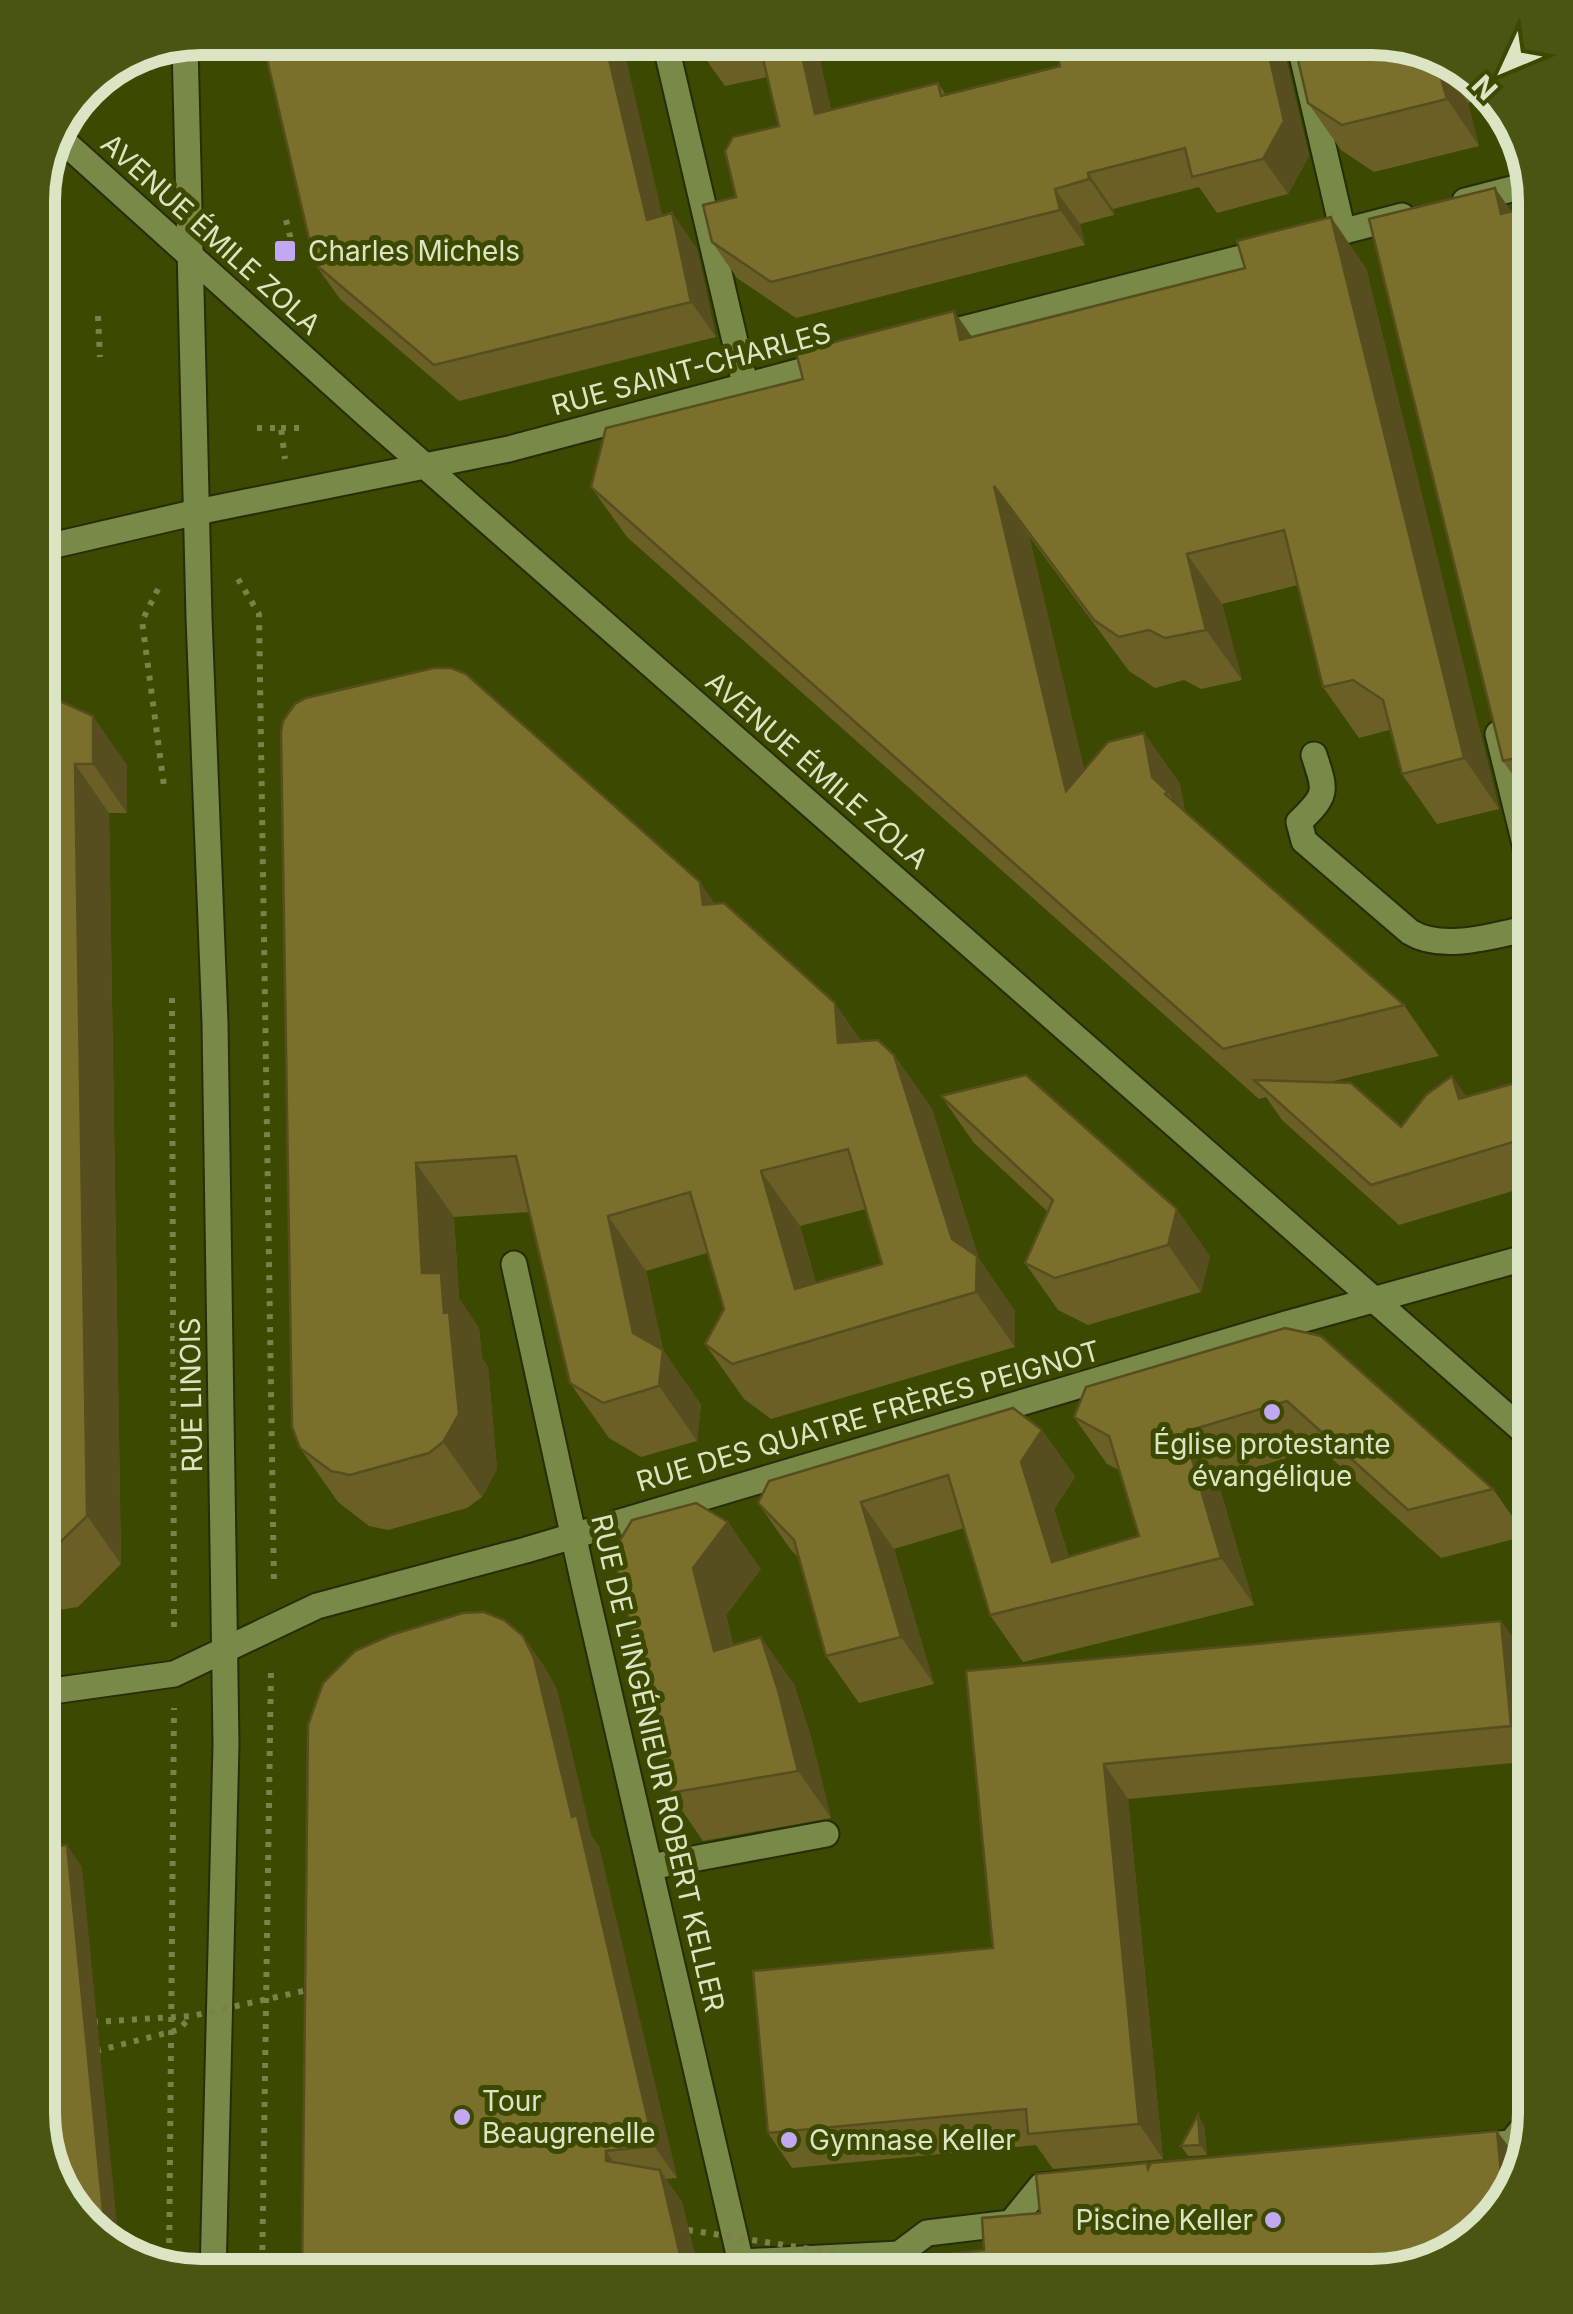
<svg xmlns="http://www.w3.org/2000/svg" width="1573" height="2314" viewBox="0 0 1573 2314" font-family="Inter,sans-serif">
	<style>
		.lines { fill: none; stroke-linecap: round; stroke-linejoin: round }
		.lane-casing { stroke: #252d0a; stroke-width: 29 }
		.street-casing { stroke: #252d0a; stroke-width: 29 }
		.secondary-casing { stroke: #252d0a; stroke-width: 29 }
		.path { stroke: #778348; stroke-width: 6; stroke-dasharray: 5 8; stroke-linecap: butt }
		.lane { stroke: #798947; stroke-width: 25 }
		.street { stroke: #798947; stroke-width: 25 }
		.secondary { stroke: #798947; stroke-width: 25 }
		.path-bridge { stroke: #778348; stroke-width: 6; stroke-dasharray: 5 8; stroke-linecap: butt }
		.wall { fill: #6a6025; fill-rule: evenodd }
		.shaded-wall { fill: #564e1e }
		.building { fill: #7b702b; stroke: #564e1e; stroke-width: 2.5; fill-rule: evenodd }
		.poi-dot { fill: #c2a7f2; stroke: #3c4900; stroke-width: 4 }
		.labels { text-anchor: middle; dominant-baseline: central; stroke-width: 10; stroke-linejoin: round; paint-order: stroke }
		.street-label { font-size: 28px; fill: #dbe5c3; stroke: #3c4900 }
		.poi-label { font-size: 28px; fill: #dbe5c3; stroke: #3c4900; text-anchor: start }
		.rim { fill: none; stroke: #dbe5c3; stroke-width: 12 }
	</style>
	<rect width="100%" height="100%" fill="#3c4900"/>
	<g class="lines">
		<defs>
			<g id="lane">
				<path d="M 1314,755 C 1326,792 1328,794 1299,822 L 1304,841 L 1410,932 C 1445,953 1497,934 1535,927"/>
				<polyline points="650,1867 826,1834"/>
			</g>
			<g id="street">
				<polyline points="664,38 745,384"/>
				<polyline points="1298,38 1343,232"/>
				<polyline points="1465,201 1531,184"/>
				<polyline points="1310,240 1402,216"/>
				<polyline points="932,337 1272,250"/>
				<polyline points="38,549 197,512 509,449 831,363"/>
				<polyline points="1498,734 1535,885"/>
				<polyline points="514,1264 584,1584 744,2276"/>
				<polyline points="38,1693 174,1674 317,1606 526,1550 1286,1324 1535,1255"/>
				<polyline points="1475,2146 1511,2143 1535,2113"/>
				<polyline points="741,2262 899,2254 927,2233 1011,2223 1041,2186 1067,2184"/>
			</g>
			<g id="secondary">
				<polyline points="185,44 199,618 215,1023 226,1744 213,2276"/>
				<polyline points="62,140 367,415 1535,1441"/>
			</g>
		</defs>
		<!-- lane casing -->
		<use href="#lane" class="lane-casing"/>
		<!-- street casing -->
		<use href="#street" class="street-casing"/>
		<!-- secondary casing -->
		<use href="#secondary" class="secondary-casing"/>
		<!-- path -->
		<g class="path">
			<polyline points="286,220 296,260"/>
			<polyline points="98,316 100,357"/>
			<polyline points="257,428 281,428 285,459"/>
			<polyline points="281,428 299,428"/>
			<polyline points="238,579 259,614 274,1585"/>
			<polyline points="158,589 142,621 164,786"/>
			<polyline points="172,998 174,1631"/>
			<polyline points="169,2269 174,1708"/>
			<polyline points="262,2276 271,1668"/>
		</g>
		<!-- lane -->
		<use href="#lane" class="lane"/>
		<!-- street -->
		<use href="#street" class="street"/>
		<!-- secondary -->
		<use href="#secondary" class="secondary"/>
		<!-- path-bridge -->
		<g class="path-bridge">
			<polyline points="93,2022 192,2016 312,1989"/>
			<polyline points="96,2051 178,2030 191,2017"/>
			<polyline points="688,2230 895,2262"/>
		</g>
	</g>
	<!-- wall -->
	<g class="wall">
		<polygon points="244,38 621,38 662,216 672,213 697,249 716,337 459,401 340,299 315,264 264,47"/>
		<polygon points="697,38 883,38 818,52 831,110 938,83 946,95 1060,66 1053,38 1283,38 1282,42 1309,156 1288,194 1217,213 1199,187 1113,209 1114,215 1080,224 1085,245 796,318 737,278 712,242 736,197 779,126 767,77 725,86 700,51"/>
		<polygon points="1382,38 1462,65 1492,97 1468,103 1479,146 1374,172 1341,150 1308,103"/>
		<polygon points="1511,211 1531,801 1503,761"/>
		<polygon points="1366,268 1499,809 1437,824 1402,774 1391,732 1389,730 1359,738 1323,687 1298,585 1222,604 1242,680 1201,689 1184,680 1155,688 1129,671 1029,536 1084,769 1144,733 1180,784 1185,812 1404,1005 1439,1056 1329,1082 1401,1127 1467,1097 1536,1077 1536,1184 1399,1225 1282,1120 1266,1097 1259,1099 627,537 591,487 972,337"/>
		<polygon points="38,691 127,765 127,813 109,813 121,1564 78,1607 38,1613"/>
		<path d="M 281,732 L 715,904 L 862,1041 L 894,1055 L 932,1109 L 979,1259 L 1015,1311 L 1015,1347 L 771,1419 L 744,1399 L 705,1344 L 724,1309 L 707,1253 L 646,1271 L 663,1350 L 701,1405 L 697,1441 L 641,1457 L 609,1438 L 570,1383 L 530,1212 L 454,1217 L 459,1299 L 479,1328 L 482,1358 L 488,1367 L 497,1469 L 482,1497 L 467,1508 L 388,1530 L 369,1526 L 338,1502 L 300,1448 ZM 866,1209 L 882,1264 L 816,1283 L 800,1226 Z"/>
		<polygon points="941,1096 1210,1256 1201,1292 1088,1325 1058,1310 1025,1263 1048,1212 974,1143"/>
		<polygon points="1536,1264 1536,1326 1514,1295"/>
		<polygon points="1285,1328 1493,1489 1526,1536 1441,1558 1320,1448 1217,1479 1254,1605 1023,1662 990,1615 964,1528 894,1549 934,1684 859,1703 826,1656 799,1558 791,1550 758,1503 1042,1430 1075,1477 1054,1509 1069,1557 1139,1536 1119,1470 1107,1464 1074,1417"/>
		<polygon points="613,1552 761,1569 726,1615 733,1645 794,1684 811,1737 831,1818 703,1841 670,1793"/>
		<polygon points="1501,1621 1525,1655 1535,1761 1128,1799 1163,2159 1053,2169 1036,2145 792,2168 768,2133 993,1948 966,1671"/>
		<polygon points="523,1636 545,1668 557,1690 591,1835 599,1847 677,2178 666,2179 682,2202 700,2276 302,2276"/>
		<polygon points="1204,2125 1207,2155 1188,2156 1181,2146"/>
	</g>
	<!-- shaded-wall -->
	<g class="shaded-wall">
		<polygon points="604,38 621,38 672,256 647,220"/>
		<polygon points="798,38 807,38 818,52 840,149 815,114"/>
		<polygon points="1265,38 1283,38 1282,42 1309,156 1288,194 1263,159"/>
		<polygon points="1435,57 1468,103 1479,146 1447,99"/>
		<polygon points="1088,173 1113,209 1114,215 1089,179"/>
		<polygon points="1495,188 1523,228 1501,214"/>
		<polygon points="1055,189 1080,224 1085,245 1060,210"/>
		<polygon points="38,208 51,226 51,263 38,278"/>
		<polygon points="672,213 697,249 716,337 691,302"/>
		<polygon points="1331,217 1366,268 1499,809 1464,758"/>
		<polygon points="954,311 989,361 960,340"/>
		<polygon points="994,486 1029,536 1101,841 1066,791"/>
		<polygon points="1187,554 1222,604 1242,680 1206,630"/>
		<polygon points="93,716 127,765 127,813 93,764"/>
		<polygon points="1144,733 1180,784 1186,818 1168,792 1152,777"/>
		<polygon points="75,764 109,813 121,1564 87,1516"/>
		<polygon points="700,882 738,937 703,905"/>
		<polygon points="835,1003 873,1058 838,1043"/>
		<polygon points="894,1055 932,1109 979,1259 1015,1311 1015,1347 976,1292 952,1239"/>
		<polygon points="1452,1076 1480,1116 1459,1099"/>
		<polygon points="416,1163 454,1217 459,1299 479,1328 482,1358 488,1367 497,1469 482,1497 443,1442 422,1273"/>
		<polygon points="761,1171 800,1226 831,1335 795,1289"/>
		<polygon points="1177,1209 1210,1256 1201,1292 1168,1245"/>
		<polygon points="608,1216 646,1271 663,1350 701,1405 697,1441 659,1386 633,1333"/>
		<polygon points="1042,1430 1075,1477 1054,1509 1080,1593 1052,1562 1021,1462"/>
		<polygon points="1184,1432 1217,1479 1254,1605 1221,1558"/>
		<polygon points="861,1502 894,1549 934,1684 901,1637"/>
		<polygon points="728,1522 761,1569 726,1615 747,1698 714,1651 693,1568"/>
		<polygon points="1501,1621 1525,1655 1535,1761 1511,1726"/>
		<polygon points="523,1636 545,1668 557,1690 591,1835 599,1847 677,2178 654,2146 572,1817"/>
		<polygon points="761,1637 794,1684 811,1737 831,1818 798,1771"/>
		<polygon points="1104,1764 1128,1799 1163,2159 1139,2124"/>
		<polygon points="67,1845 82,1867 120,2255 106,2241"/>
		<polygon points="1198,2115 1204,2125 1207,2155 1200,2145"/>
		<polygon points="1497,2131 1517,2158 1518,2177 1513,2195 1504,2204"/>
		<polygon points="606,2151 628,2183 606,2161"/>
		<polygon points="660,2170 682,2202 700,2276 685,2276"/>
	</g>
	<!-- building -->
	<g class="building">
		<polygon points="262,38 604,38 647,220 672,213 691,302 434,365 315,264"/>
		<polygon points="697,38 756,38 700,51"/>
		<polygon points="758,38 798,38 815,114 938,83 941,96 1060,66 1053,38 1265,38 1284,121 1263,159 1192,177 1185,148 1088,173 1089,179 1055,189 1060,210 771,282 712,242 703,205 736,197 725,151 733,137 779,126"/>
		<polygon points="1293,38 1382,38 1436,56 1435,57 1447,99 1342,125 1308,103"/>
		<polygon points="1495,188 1501,214 1536,205 1536,820 1520,757 1503,761 1369,219"/>
		<polygon points="1331,217 1464,758 1402,774 1383,700 1353,680 1323,687 1284,530 1187,554 1206,630 1165,638 1149,630 1119,637 1094,620 994,486 1066,791 1108,742 1144,733 1152,777 1168,792 1165,794 1404,1005 1223,1049 591,487 606,428 803,379 796,352 954,311 960,340 1245,268 1237,241"/>
		<path d="M 434,668 L 451,668 L 466,674 L 700,882 L 703,905 L 724,903 L 835,1003 L 838,1043 L 878,1040 L 894,1055 L 952,1239 L 977,1256 L 976,1292 L 732,1364 L 705,1344 L 724,1309 L 690,1192 L 608,1216 L 633,1333 L 663,1350 L 659,1386 L 603,1403 L 570,1383 L 516,1156 L 416,1163 L 422,1273 L 441,1273 L 444,1313 L 449,1312 L 459,1414 L 443,1442 L 429,1453 L 350,1475 L 331,1471 L 300,1448 L 292,1427 L 281,732 L 283,721 L 295,704 L 306,698 ZM 848,1149 L 882,1264 L 795,1289 L 761,1171 Z"/>
		<polygon points="38,691 93,716 93,764 75,764 87,1516 44,1558 38,1559"/>
		<polygon points="1536,1019 1536,1071 1522,1028"/>
		<polygon points="1026,1075 1177,1209 1168,1245 1055,1278 1025,1263 1053,1200 941,1096"/>
		<polygon points="1452,1076 1459,1099 1536,1077 1536,1135 1371,1185 1254,1080 1351,1083 1401,1127 1426,1095"/>
		<polygon points="1536,1264 1536,1315 1514,1295 1523,1267"/>
		<polygon points="1285,1328 1321,1336 1493,1489 1408,1510 1287,1401 1184,1432 1221,1558 990,1615 948,1475 861,1502 901,1637 826,1656 794,1540 758,1503 769,1481 1013,1408 1042,1430 1021,1462 1052,1562 1139,1536 1109,1436 1074,1417 1086,1387"/>
		<polygon points="696,1503 728,1522 693,1568 714,1651 761,1637 778,1690 798,1771 670,1793 613,1552 632,1520"/>
		<polygon points="484,1612 504,1620 523,1636 534,1658 572,1817 577,1815 654,2146 606,2151 606,2161 660,2170 685,2276 302,2276 308,1725 323,1683 355,1651 391,1635 463,1613"/>
		<polygon points="1501,1621 1511,1726 1104,1764 1139,2124 1028,2134 1026,2109 768,2133 753,1971 993,1948 966,1671"/>
		<polygon points="67,1845 106,2241 59,2194 38,2113 38,1848"/>
		<polygon points="1198,2115 1200,2145 1181,2146"/>
		<polygon points="1497,2131 1504,2204 1453,2255 1372,2276 888,2276 887,2261 984,2250 982,2218 1040,2213 1036,2174 1147,2163 1148,2169 1151,2163"/>
	</g>
	<!-- markers -->
	<g class="poi-dot">
		<rect x="273" y="239" width="24" height="24" rx="5"/>
		<circle cx="1272" cy="1412" r="10"/>
		<circle cx="462" cy="2117" r="10"/>
		<circle cx="789" cy="2140" r="10"/>
		<circle cx="1273" cy="2220" r="10"/>
	</g>
	<g class="labels">
		<!-- street labels -->
		<g class="street-label">
			<text transform="translate(211 234) rotate(42)">AVENUE ÉMILE ZOLA</text>
			<text transform="translate(691 369) rotate(-15)">RUE SAINT-CHARLES</text>
			<text transform="translate(817 770) rotate(41)">AVENUE ÉMILE ZOLA</text>
			<text transform="translate(191 1395) rotate(-91)">RUE LINOIS</text>
			<text transform="translate(868 1416) rotate(-16)">RUE DES QUATRE FRÈRES PEIGNOT</text>
			<text transform="translate(658 1763) rotate(77)">RUE DE L'INGÉNIEUR ROBERT KELLER</text>
		</g>
		<!-- poi labels -->
		<g class="poi-label">
			<text x="308" y="251">Charles Michels</text>
			<text x="1272" y="1444" text-anchor="middle">Église protestante<tspan x="1272" dy="32">évangélique</tspan></text>
			<text x="482" y="2101">Tour<tspan x="482" dy="32">Beaugrenelle</tspan></text>
			<text x="809" y="2140">Gymnase Keller</text>
			<text x="1253" y="2220" text-anchor="end">Piscine Keller</text>
		</g>
	</g>
	<!-- crop -->
	<path d="M0 0H1573V2314H0ZM201 55H1372A146 146 0 0 1 1518 201V2113A146 146 0 0 1 1372 2259H201A146 146 0 0 1 55 2113V201A146 146 0 0 1 201 55Z" fill="#495510" fill-rule="evenodd"/>
	<path class="rim" d="M201 55H1372A146 146 0 0 1 1518 201V2113A146 146 0 0 1 1372 2259H201A146 146 0 0 1 55 2113V201A146 146 0 0 1 201 55Z"/>
	<!-- north arrow -->
	<g transform="translate(1503 70) rotate(226)" stroke="#3c4900" stroke-width="8" paint-order="stroke">
	<path d="M0-8L18 38L0 25L-18 38Z" fill="#dbe5c3"/>
	<text y="-15" font-size="28" font-weight="bold" text-anchor="middle" fill="#dbe5c3">N</text>
	</g>
</svg>
